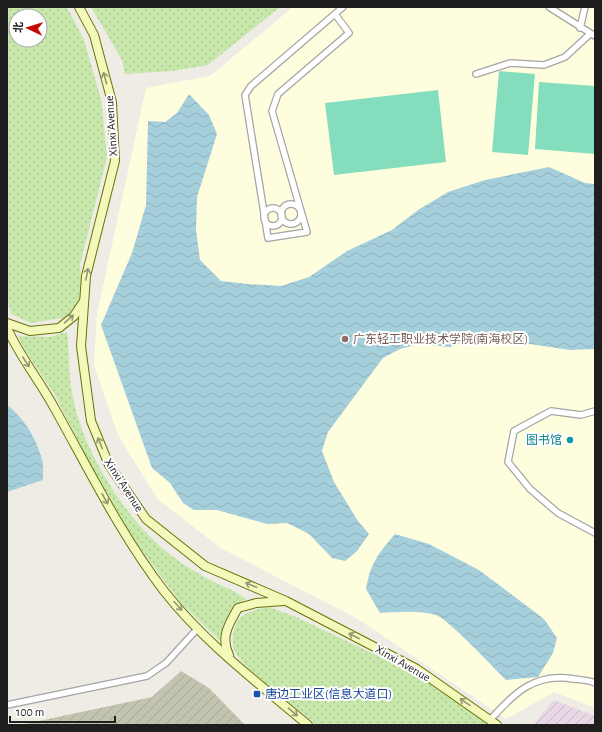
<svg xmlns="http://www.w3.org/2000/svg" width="602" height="732" viewBox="0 0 602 732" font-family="'Alegreya Sans','Noto Sans SC',sans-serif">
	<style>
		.industrial { fill: url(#industrial-furrows) }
		.education { fill: #fefedf }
		.construction { fill: url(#construction-furrows) }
		.grass { fill: url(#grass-dots); fill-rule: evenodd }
		.pitch { fill: #84ddbd }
		.water { fill: url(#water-waves) }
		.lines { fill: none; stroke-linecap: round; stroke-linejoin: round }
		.street-casing { stroke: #a5a5a5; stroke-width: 8 }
		.secondary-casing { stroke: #667407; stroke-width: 10 }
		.street { stroke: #fff; stroke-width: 5.5 }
		.secondary { stroke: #f4f8ba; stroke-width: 8 }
		.oneway { stroke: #949674 }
		.education-dot { fill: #8d6e63; stroke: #fff; stroke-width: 1.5 }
		.culture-dot { fill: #0f9aa8; stroke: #fff; stroke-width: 1.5 }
		.transit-dot { fill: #1a4fb4; stroke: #fff; stroke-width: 1.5 }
		.labels { text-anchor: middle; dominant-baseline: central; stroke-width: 4; stroke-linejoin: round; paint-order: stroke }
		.street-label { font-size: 12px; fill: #1e1e1e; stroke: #fff }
		.education-label { font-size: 12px; fill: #785e54; stroke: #fff; text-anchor: start }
		.culture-label { font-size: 12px; fill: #0d838f; stroke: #fff; text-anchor: end }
		.transit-label { font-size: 12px; fill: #164399; stroke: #fff; text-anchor: start }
	</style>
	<defs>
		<pattern id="industrial-furrows" width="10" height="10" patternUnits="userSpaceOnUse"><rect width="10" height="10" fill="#e8d7e5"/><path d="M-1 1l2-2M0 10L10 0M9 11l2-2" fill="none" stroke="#c7b8c4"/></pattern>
		<pattern id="construction-furrows" width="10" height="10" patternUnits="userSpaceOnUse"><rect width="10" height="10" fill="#c3c4b0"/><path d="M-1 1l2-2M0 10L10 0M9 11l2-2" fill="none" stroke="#a7a897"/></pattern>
		<pattern id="grass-dots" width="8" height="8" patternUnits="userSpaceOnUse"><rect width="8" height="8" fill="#c8e8ab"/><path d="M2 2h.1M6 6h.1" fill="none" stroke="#abc793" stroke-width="1.8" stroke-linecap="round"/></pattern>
		<pattern id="water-waves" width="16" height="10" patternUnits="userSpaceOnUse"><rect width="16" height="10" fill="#a6cfdc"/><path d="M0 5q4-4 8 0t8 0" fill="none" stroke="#8eb1bc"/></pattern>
	</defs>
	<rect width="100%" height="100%" fill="#efece5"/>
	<!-- industrial -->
	<polygon class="industrial" points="554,700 595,716 595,725 533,725"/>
	<!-- education -->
	<polygon class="education" points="293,7 595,7 595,708 554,692 506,719 358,619 219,547 157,498 118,435 94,365 97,314 146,88 210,76"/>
	<!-- construction -->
	<polygon class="construction" points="181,671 209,688 245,725 20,725 152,697"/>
	<!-- grass -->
	<g class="grass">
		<path d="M 7,7 L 67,7 L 84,40 L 101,99 L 107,157 L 80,265 L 83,303 L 62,318 L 31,323 L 11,314 L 7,295 ZM 16,16 L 40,16 L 40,40 L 16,40 Z"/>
		<polygon points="91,7 280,7 208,65 172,71 125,74 122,60"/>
		<path d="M 67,332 C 70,354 68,376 73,398 C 83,452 130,527 176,559 C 187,567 202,576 214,582 C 225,587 237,592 246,599 C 230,607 221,623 220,641 L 180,602 L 128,532 L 108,494 L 95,475 L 55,395 L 25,350 L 18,336 L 50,337 Z"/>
		<path d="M 269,607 L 296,617 L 412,672 L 427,680 L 488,725 L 317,725 C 299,709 240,668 234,649 C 232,642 233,634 235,627 C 241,611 254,610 269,607 Z"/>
	</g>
	<!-- pitch -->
	<g class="pitch">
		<polygon points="499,71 535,74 528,155 492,152"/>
		<polygon points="539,82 595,86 595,154 535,149"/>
		<polygon points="438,90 446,162 334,175 325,103"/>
	</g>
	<!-- water -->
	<g class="water">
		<polygon points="189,94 209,115 217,134 197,197 196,230 200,260 221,281 248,284 281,286 309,277 347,251 392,230 418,210 448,192 485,180 549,167 585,183 595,184 595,349 570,350 477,336 451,347 419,344 400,349 383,358 328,432 322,451 334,482 358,521 369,534 357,551 345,561 332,558 309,534 287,523 267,524 217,510 194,510 183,503 170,483 152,468 101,325 132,253 146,205 148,121 165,122 177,113"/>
		<path d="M 7,405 C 23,417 35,436 41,456 C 44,463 43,473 43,480 L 7,492 Z"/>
		<path d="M 395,534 L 429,544 L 479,570 L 544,619 L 557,638 L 553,653 L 538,677 L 506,680 C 494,668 448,619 436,615 C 420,610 396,612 380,613 L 366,589 C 371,562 378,554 395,534 Z"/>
	</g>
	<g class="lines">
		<defs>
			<g id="street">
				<polyline points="549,7 595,36"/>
				<polyline points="335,14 349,33 278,94 272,111 307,232 268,238 245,95 251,86 343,7"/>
				<polyline points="580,28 585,7"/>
				<polyline points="476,74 510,63 544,65 565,57 590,34"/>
				<circle cx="291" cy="214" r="10"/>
				<circle cx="273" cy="217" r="9"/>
				<polyline points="595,411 581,415 551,411 514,431 508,462 530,489 558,513 595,533"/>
				<polyline points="7,705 147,676 166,663 198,628"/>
				<path d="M 490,720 C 514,693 535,672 574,679 C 581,680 589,680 595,683"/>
			</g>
			<g id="secondary">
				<polyline points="79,7 94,35 112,102 115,161 86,276 81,346 91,421 109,465 146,519 205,566 286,601 417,669 497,725"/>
				<polyline points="7,323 30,331 59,328 74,316 84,301"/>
				<path d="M 7,328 C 20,357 40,381 55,409 C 89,470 121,535 164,591 C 204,642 258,683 308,725"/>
				<path d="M 229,655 C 220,637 229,624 238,608 L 256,603 L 284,601"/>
			</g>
		</defs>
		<!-- street casing -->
		<use href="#street" class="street-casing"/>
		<!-- secondary casing -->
		<use href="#secondary" class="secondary-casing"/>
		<!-- street -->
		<use href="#street" class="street"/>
		<!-- secondary -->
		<use href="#secondary" class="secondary"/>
	</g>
	<!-- one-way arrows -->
	<defs><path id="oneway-shaft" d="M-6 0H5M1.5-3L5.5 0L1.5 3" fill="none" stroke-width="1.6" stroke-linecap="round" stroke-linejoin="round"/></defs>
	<g class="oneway">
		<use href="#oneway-shaft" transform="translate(105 78) rotate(-105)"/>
		<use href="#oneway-shaft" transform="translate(87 274) rotate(-79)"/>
		<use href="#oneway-shaft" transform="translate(69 319) rotate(-41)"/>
		<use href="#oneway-shaft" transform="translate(26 362) rotate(57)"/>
		<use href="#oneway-shaft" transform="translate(100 443) rotate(-112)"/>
		<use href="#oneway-shaft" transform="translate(105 499) rotate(61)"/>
		<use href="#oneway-shaft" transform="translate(251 585) rotate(-157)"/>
		<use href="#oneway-shaft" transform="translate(178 606) rotate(48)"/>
		<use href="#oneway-shaft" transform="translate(354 636) rotate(-153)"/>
		<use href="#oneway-shaft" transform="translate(465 702) rotate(-145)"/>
		<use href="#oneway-shaft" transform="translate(293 712) rotate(41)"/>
	</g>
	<!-- markers -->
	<circle class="education-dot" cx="345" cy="339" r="4"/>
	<circle class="culture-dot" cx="570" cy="440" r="4"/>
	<rect class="transit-dot" x="253" y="690" width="8" height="8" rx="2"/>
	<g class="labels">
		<!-- street labels -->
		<g class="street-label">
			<text transform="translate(111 126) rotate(-94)">Xinxi Avenue</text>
			<text transform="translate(124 485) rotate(57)">Xinxi Avenue</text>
			<text transform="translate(403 663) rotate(30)">Xinxi Avenue</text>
		</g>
		<!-- education labels -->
		<g class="education-label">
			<text x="353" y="339">广东轻工职业技术学院(南海校区)</text>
		</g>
		<!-- culture labels -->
		<g class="culture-label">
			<text x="562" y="440">图书馆</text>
		</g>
		<!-- transit labels -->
		<g class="transit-label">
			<text x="265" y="694">唐边工业区(信息大道口)</text>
		</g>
	</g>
	<!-- border -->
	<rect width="602" height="732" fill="none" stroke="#1e1e1e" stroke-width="16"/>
	<!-- north arrow -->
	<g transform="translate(28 28) rotate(274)"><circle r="19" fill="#ffffff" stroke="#a5a5a5"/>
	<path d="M0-3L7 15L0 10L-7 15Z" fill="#c90804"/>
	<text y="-6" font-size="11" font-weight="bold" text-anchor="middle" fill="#1e1e1e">北</text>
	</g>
	<!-- scale -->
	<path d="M10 716v6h105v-6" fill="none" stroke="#1e1e1e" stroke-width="2"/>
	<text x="16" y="716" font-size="12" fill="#1e1e1e" stroke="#ffffff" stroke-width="3" paint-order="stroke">100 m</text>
</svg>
